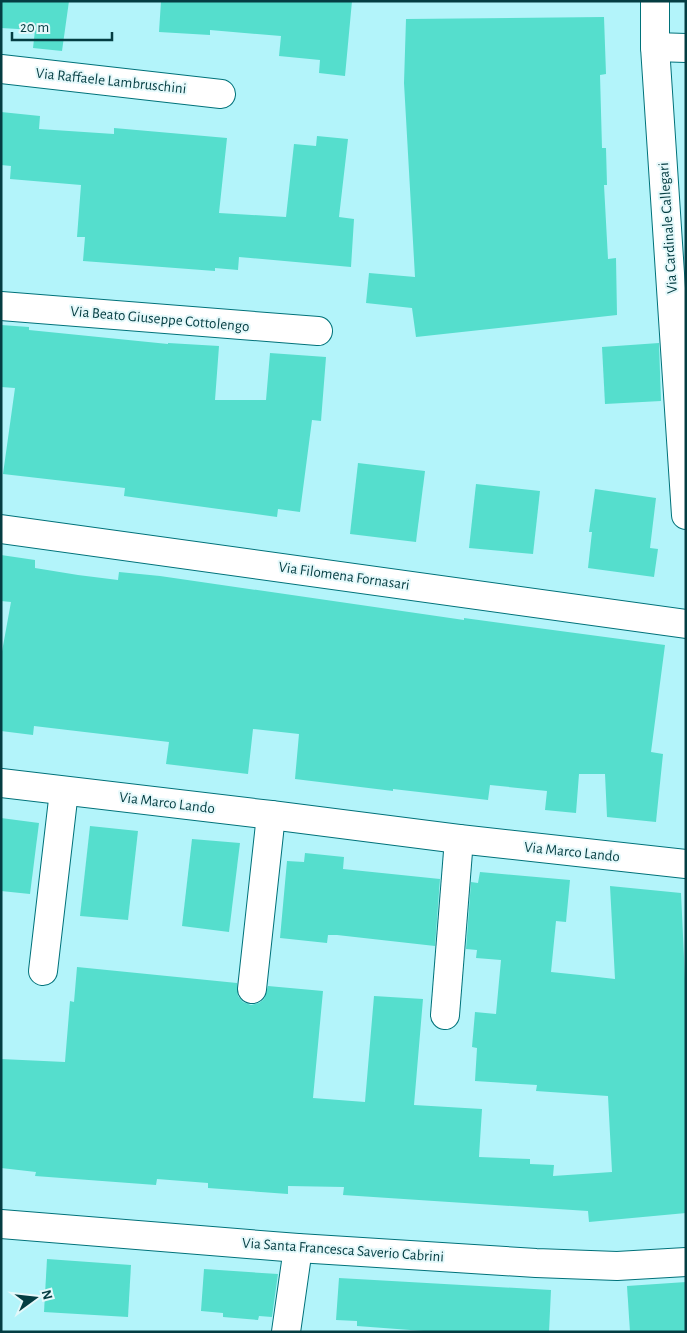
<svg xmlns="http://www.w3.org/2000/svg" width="687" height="1333" viewBox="0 0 687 1333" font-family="'Alegreya Sans',sans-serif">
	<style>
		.building { fill: #55decd }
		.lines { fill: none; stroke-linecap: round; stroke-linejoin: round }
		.minor-casing { stroke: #00727a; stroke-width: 30 }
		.minor { stroke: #fff; stroke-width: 28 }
		.labels { text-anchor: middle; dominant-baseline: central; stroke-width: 4; stroke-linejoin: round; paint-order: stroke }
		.street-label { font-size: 15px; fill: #043d42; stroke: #e4f8fa }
	</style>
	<rect width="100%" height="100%" fill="#b3f4fa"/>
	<!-- building -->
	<g class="building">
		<polygon points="1,1 69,1 62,51 33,48 35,30 1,28"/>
		<polygon points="161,1 352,1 345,76 319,73 320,60 279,56 281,36 210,30 210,35 159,32"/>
		<polygon points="604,17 606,74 600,75 602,148 606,148 607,185 604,185 608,259 616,258 617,315 416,337 412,308 366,303 369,273 415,277 404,83 406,19"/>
		<polygon points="1,112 40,116 39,129 114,134 114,128 227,138 219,213 286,217 294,144 316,146 317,136 348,139 339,217 354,219 351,267 239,257 238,270 215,268 215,271 83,261 85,237 77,237 81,185 10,179 11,166 1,165"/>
		<polygon points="1,325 29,327 29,330 168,344 168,343 219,346 215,400 266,400 270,353 326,357 321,421 312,420 300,512 278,509 277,517 124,496 125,488 3,474 15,388 1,387"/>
		<polygon points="659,343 661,401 605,404 602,347"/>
		<polygon points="358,463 425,471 416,542 350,534"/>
		<polygon points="476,484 540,491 533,554 469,548"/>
		<polygon points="595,489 656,498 650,548 658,549 654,577 588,568 592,532 589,532"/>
		<polygon points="1,555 35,560 35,568 78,575 118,580 119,572 160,576 464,620 464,618 665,645 651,752 663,754 656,822 607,817 605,774 579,774 576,813 545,810 547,791 490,785 488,800 393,789 393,791 295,779 299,734 253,729 248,774 166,764 169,742 34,726 33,735 1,731 1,657 11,602 1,601"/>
		<polygon points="1,818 39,823 30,894 1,891"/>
		<polygon points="90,826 138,831 128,920 80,916"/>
		<polygon points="192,839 240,843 229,932 182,926"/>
		<polygon points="305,853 344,857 343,869 440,879 435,946 337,935 328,935 327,943 280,938 287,861 304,862"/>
		<polygon points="480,872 570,880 566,922 556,921 551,972 580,975 615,979 610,886 681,893 686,1000 686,1213 589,1222 588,1211 343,1195 344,1187 288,1186 288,1194 208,1188 208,1183 157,1179 156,1185 35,1176 36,1172 1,1168 1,1059 65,1062 70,1001 74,1002 77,967 237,983 238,996 243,1002 251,1005 259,1003 264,999 268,986 323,991 313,1098 365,1102 374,996 423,999 414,1105 482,1109 479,1157 530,1159 530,1164 554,1165 553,1176 612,1172 608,1096 536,1091 537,1085 475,1081 477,1048 472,1047 475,1012 496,1014 501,960 476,958 477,950 466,949 471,882 478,883"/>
		<polygon points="47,1259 131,1265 128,1317 44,1312"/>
		<polygon points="204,1269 278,1274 272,1317 259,1316 258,1320 223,1317 223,1313 201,1311"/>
		<polygon points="339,1278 551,1290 549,1332 437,1332 357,1326 357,1321 336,1320"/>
		<polygon points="686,1282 686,1332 630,1332 627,1286"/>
	</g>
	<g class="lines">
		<defs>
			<g id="minor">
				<polyline points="655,1 655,47 686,515"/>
				<polyline points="655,47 686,48"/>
				<polyline points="1,69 221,94"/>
				<polyline points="1,306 318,331"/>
				<polyline points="1,529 686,624"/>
				<polyline points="1,783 271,815 459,839 686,864"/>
				<polyline points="43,971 64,791"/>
				<polyline points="252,989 271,815"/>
				<polyline points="445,1015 459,839"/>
				<polyline points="1,1224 298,1248 536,1263 617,1266 686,1262"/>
				<polyline points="286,1332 298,1248"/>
			</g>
		</defs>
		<!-- minor casing -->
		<use href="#minor" class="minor-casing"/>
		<!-- minor -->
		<use href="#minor" class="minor"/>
	</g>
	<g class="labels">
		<!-- street labels -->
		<g class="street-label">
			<text transform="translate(111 81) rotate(6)">Via Raffaele Lambruschini</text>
			<text transform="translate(668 228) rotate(-94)">Via Cardinale Callegari</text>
			<text transform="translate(160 319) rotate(5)">Via Beato Giuseppe Cottolengo</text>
			<text transform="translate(344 576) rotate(8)">Via Filomena Fornasari</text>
			<text transform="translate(167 803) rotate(7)">Via Marco Lando</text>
			<text transform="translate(572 852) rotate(6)">Via Marco Lando</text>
			<text transform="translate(343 1250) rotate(4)">Via Santa Francesca Saverio Cabrini</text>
		</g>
	</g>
	<!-- border -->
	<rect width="687" height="1333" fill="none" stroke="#043d42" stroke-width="5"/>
	<!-- north arrow -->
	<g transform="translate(35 1298) rotate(75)" stroke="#e4f8fa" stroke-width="4" paint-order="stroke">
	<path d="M0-4L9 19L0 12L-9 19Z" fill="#043d42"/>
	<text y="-8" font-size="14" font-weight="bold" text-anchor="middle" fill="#043d42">N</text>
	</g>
	<!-- scale -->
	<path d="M12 32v8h100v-8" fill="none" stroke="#043d42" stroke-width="2.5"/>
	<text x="20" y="32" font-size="15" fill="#043d42" stroke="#e4f8fa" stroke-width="4" paint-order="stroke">20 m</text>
</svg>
